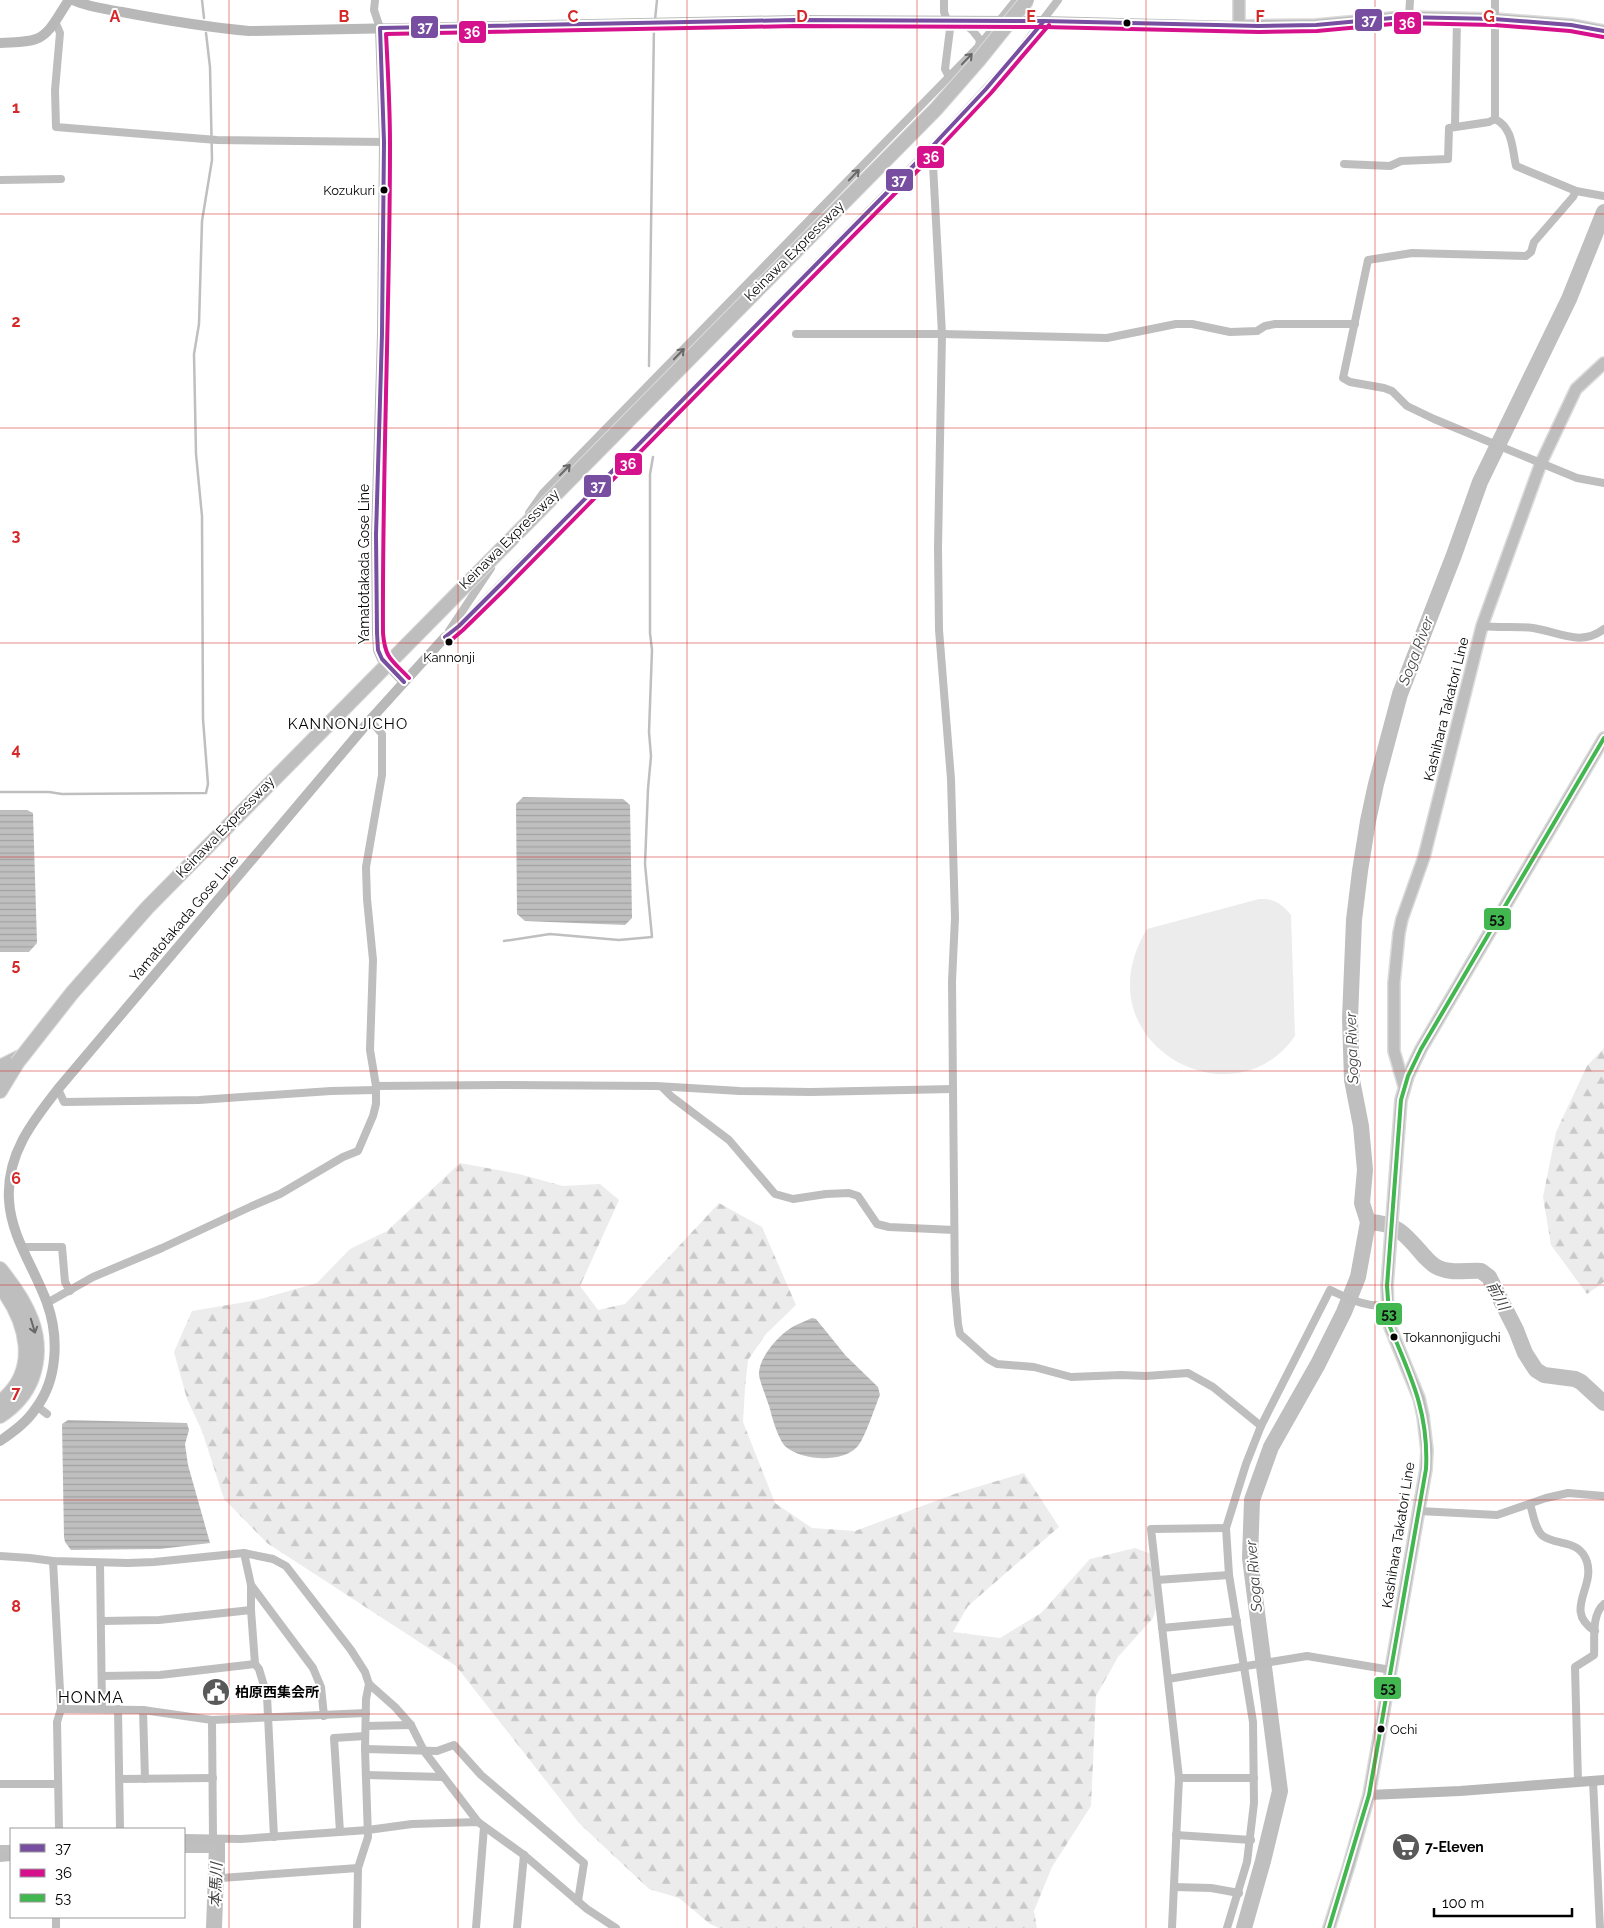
<svg xmlns="http://www.w3.org/2000/svg" width="1604" height="1928" viewBox="0 0 1604 1928" font-family="Raleway,'Noto Sans JP',sans-serif">
	<style>
		.forest { fill: url(#forest-firs) }
		.pitch { fill: #ececec }
		.water { fill: url(#water-rules) }
		.lines { fill: none; stroke-linecap: round; stroke-linejoin: round }
		.stream { stroke: #bfbfbf; stroke-width: 2.5 }
		.river { stroke: #bfbfbf; stroke-width: 16 }
		.primary-casing { stroke: #dbdbdb; stroke-width: 14 }
		.highway-casing { stroke: #dbdbdb; stroke-width: 16 }
		.street { stroke: #bebebe; stroke-width: 8 }
		.secondary { stroke: #b8b8b8; stroke-width: 10 }
		.primary { stroke: #bebebe; stroke-width: 11 }
		.highway { stroke: #bebebe; stroke-width: 14 }
		.highway-bridge-casing { stroke: #dbdbdb; stroke-width: 16; stroke-linecap: butt }
		.highway-bridge { stroke: #bebebe; stroke-width: 14 }
		.bus-1-casing { stroke: #fff; stroke-width: 8 }
		.bus-2-casing { stroke: #fff; stroke-width: 8 }
		.bus-3-casing { stroke: #fff; stroke-width: 8 }
		.bus-1 { stroke: #774ea0; stroke-width: 4 }
		.bus-2 { stroke: #d6118c; stroke-width: 4 }
		.bus-3 { stroke: #42b750; stroke-width: 4 }
		.oneway { stroke: #686868 }
		.grid { fill: none; stroke: #d62828; stroke-width: 1; stroke-opacity: 0.55 }
		.bus-dot { fill: #000; stroke: #fff; stroke-width: 2 }
		.labels { text-anchor: middle; dominant-baseline: central; stroke-width: 4; stroke-linejoin: round; paint-order: stroke }
		.bus-label { font-size: 13px; fill: #000; stroke: #fff; text-anchor: start }
		.street-label { font-size: 14px; fill: #000; stroke: #fff }
		.poi-label { font-size: 14px; font-weight: bold; fill: #000; stroke: #fff; text-anchor: start }
		.water-label { font-size: 15px; font-style: italic; fill: #444; stroke: #fff }
		.neighbourhood-label { font-size: 15px; letter-spacing: 1px; fill: #000; stroke: #fff }
		.quarter-label { font-size: 16px; letter-spacing: 1px; fill: #000; stroke: #fff }
		.grid-label { font-size: 16px; text-anchor: middle; font-weight: bold; fill: #d62828; stroke: #fff; stroke-width: 4; stroke-linejoin: round; paint-order: stroke }
		.line-badge { stroke: #fff; stroke-width: 2 }
		.badge-label { font-size: 14px; text-anchor: middle; font-weight: bold; fill: #fff }
		.pale-badge-label { font-size: 14px; text-anchor: middle; font-weight: bold; fill: #111 }
	</style>
	<defs>
		<pattern id="forest-firs" width="22" height="20" patternUnits="userSpaceOnUse" patternTransform="scale(1.25)"><rect width="22" height="20" fill="#ececec"/><path d="M5 1l3.5 6h-7zM16 11l3.5 6h-7z" fill="#c9c9c9"/></pattern>
		<pattern id="water-rules" width="6" height="5" patternUnits="userSpaceOnUse" patternTransform="scale(1.25)"><rect width="6" height="5" fill="#bfbfbf"/><path d="M0 2.5h6" fill="none" stroke="#a2a2a2"/></pattern>
	</defs>
	<rect width="100%" height="100%" fill="#fff"/>
	<!-- forest -->
	<g class="forest">
		<polygon points="1604,1048 1604,1282 1587,1294 1551,1245 1543,1197 1556,1132 1587,1066"/>
		<polygon points="460,1163 519,1174 563,1186 600,1184 619,1200 580,1286 598,1310 625,1304 719,1203 762,1227 796,1305 766,1334 748,1360 745,1388 743,1422 775,1503 812,1528 855,1531 960,1492 1024,1473 1059,1527 968,1606 953,1632 1000,1638 1041,1613 1090,1559 1135,1548 1157,1556 1161,1591 1153,1618 1118,1657 1096,1696 1091,1806 1052,1867 1034,1911 1037,1928 719,1928 710,1924 679,1898 649,1889 579,1823 456,1666 267,1543 224,1499 202,1431 187,1399 174,1352 192,1311 257,1300 317,1283 350,1249 387,1231"/>
	</g>
	<!-- pitch -->
	<path class="pitch" d="M 1259,899 C 1274,898 1282,904 1291,915 L 1295,1036 C 1232,1127 1079,1041 1147,929 Z"/>
	<!-- water -->
	<g class="water">
		<polygon points="523,797 623,799 630,805 632,918 625,925 525,921 517,914 516,804"/>
		<polygon points="0,810 27,810 33,813 37,943 29,952 0,952"/>
		<path d="M 812,1318 L 816,1319 L 846,1356 L 878,1387 L 880,1395 C 875,1406 865,1439 857,1447 C 842,1463 803,1461 786,1447 C 779,1441 772,1418 770,1409 C 768,1401 758,1378 759,1373 C 760,1355 780,1334 794,1326 C 800,1323 806,1321 812,1318 Z"/>
		<polygon points="68,1420 187,1423 189,1430 185,1444 188,1465 210,1543 160,1549 71,1550 65,1542 64,1537 62,1424"/>
	</g>
	<g class="lines">
		<!-- stream -->
		<g class="stream">
			<polyline points="202,0 204,18"/>
			<polyline points="655,20 657,0"/>
			<polyline points="649,366 654,25"/>
			<polyline points="0,792 49,792 62,794 206,793 208,784 203,719 202,516 196,454 194,354 199,324 202,221 212,160 210,67 206,33"/>
			<polyline points="504,941 550,934 619,940 652,937 645,864 648,789 651,756 649,732 652,650 650,633 650,474 653,457"/>
		</g>
		<!-- river -->
		<g class="river">
			<path d="M 1368,1222 C 1398,1223 1406,1235 1424,1256 C 1429,1261 1433,1266 1439,1268 C 1453,1274 1467,1270 1481,1271 L 1489,1277 L 1516,1330 L 1525,1353 L 1536,1370 L 1544,1375 L 1575,1379 L 1581,1382 L 1604,1403"/>
			<polyline points="184,1845 217,1845 214,1928"/>
			<polyline points="0,1853 11,1853"/>
			<polyline points="1244,1928 1263,1861 1280,1791 1250,1558 1252,1500 1271,1447 1318,1364 1344,1312 1358,1277 1368,1222 1362,1203 1365,1170 1361,1126 1352,1080 1350,1018 1354,920 1360,871 1368,821 1376,784 1400,694 1454,555 1480,482 1569,299 1604,212"/>
		</g>
		<defs>
			<g id="primary">
				<polyline points="1239,0 1239,26 1316,25 1403,17 1494,19 1571,25 1604,31"/>
				<polyline points="1404,1086 1394,1051 1394,983 1399,933 1402,919 1424,857 1482,626 1541,463 1576,389 1604,363"/>
				<polyline points="1329,1928 1349,1865 1369,1795 1426,1469 1427,1450 1423,1416 1419,1398 1390,1327 1388,1316 1387,1286 1401,1100 1408,1076 1421,1049 1604,738"/>
			</g>
			<g id="highway">
				<polyline points="0,1070 4,1065 20,1057"/>
				<polyline points="0,1091 17,1063"/>
				<path d="M 0,1269 C 26,1301 47,1336 32,1378 C 26,1394 14,1407 0,1416"/>
				<path d="M 0,1286 C 27,1321 41,1371 0,1402"/>
			</g>
		</defs>
		<!-- primary casing -->
		<use href="#primary" class="primary-casing"/>
		<!-- highway casing -->
		<use href="#highway" class="highway-casing"/>
		<!-- street -->
		<g class="street">
			<polyline points="375,0 374,10 380,28"/>
			<polyline points="944,0 944,12 950,29 945,69 949,77"/>
			<path d="M 1495,0 L 1495,119 C 1513,128 1512,148 1516,166 L 1576,191 L 1604,196"/>
			<polyline points="1409,17 1410,0"/>
			<polyline points="55,21 60,33 55,90 56,127 217,140 384,142"/>
			<polyline points="961,21 973,31 980,40 979,46"/>
			<polyline points="1455,126 1457,18"/>
			<polyline points="924,154 933,165 942,334 938,548 939,630 951,779 955,918 952,981 953,1089 955,1288 958,1324 960,1334 988,1359 997,1364 1034,1367 1071,1377 1121,1375 1146,1376 1188,1373 1213,1387 1261,1426"/>
			<polyline points="1344,164 1390,166 1401,161 1448,159 1449,128 1489,122 1495,119"/>
			<polyline points="0,180 61,179"/>
			<polyline points="1576,191 1573,197 1534,242 1531,252 1526,256 1412,253 1368,260 1343,378 1350,382 1384,388 1392,391 1407,406 1434,419 1577,478 1604,483"/>
			<polyline points="796,334 942,334 1107,338 1176,324 1192,324 1230,332 1257,331 1265,326 1275,324 1355,324"/>
			<polyline points="529,513 543,493 979,46 1016,0"/>
			<path d="M 1482,626 C 1499,628 1517,626 1533,628 C 1559,632 1581,647 1604,629"/>
			<polyline points="449,631 491,568"/>
			<polyline points="445,637 459,626 654,430 944,134 1014,58 1058,0"/>
			<polyline points="376,1086 500,1085 656,1086 740,1091 811,1092 953,1089"/>
			<polyline points="662,1087 672,1097 729,1140 775,1194 793,1199 826,1194 849,1193 858,1196 877,1224 889,1227 954,1230"/>
			<polyline points="58,1089 64,1102 199,1100 331,1091 376,1090"/>
			<polyline points="22,1247 62,1247 65,1282 70,1291"/>
			<polyline points="47,1303 93,1277 162,1248 252,1206 280,1194 343,1157 358,1151 373,1116 376,1104 376,1086 370,1050 373,960 367,899 366,867 382,775 382,734 370,720"/>
			<polyline points="38,1407 47,1414"/>
			<path d="M 1530,1504 C 1533,1513 1535,1530 1543,1536 C 1557,1546 1580,1539 1587,1562 C 1595,1588 1563,1611 1595,1631"/>
			<polyline points="1419,1511 1497,1515 1546,1498 1568,1493 1604,1496"/>
			<polyline points="244,1553 251,1585 251,1610 255,1664 259,1669 267,1696 274,1837"/>
			<polyline points="0,1556 30,1558 53,1561 128,1563 154,1562 244,1553 273,1559 286,1566 351,1650 365,1672 369,1684 366,1699 365,1749 368,1837 358,1868 357,1928"/>
			<polyline points="53,1561 61,1709 57,1722 59,1829"/>
			<polyline points="100,1563 102,1709"/>
			<polyline points="1157,1580 1229,1575"/>
			<polyline points="251,1585 313,1668 321,1687 324,1716"/>
			<polyline points="102,1621 159,1620 251,1610"/>
			<polyline points="1162,1628 1237,1621"/>
			<polyline points="103,1676 160,1675 255,1664"/>
			<polyline points="1168,1679 1307,1656 1391,1670"/>
			<polyline points="369,1684 395,1707 411,1725 424,1751 478,1822"/>
			<polyline points="61,1709 143,1710 212,1720 366,1713"/>
			<polyline points="118,1709 120,1829"/>
			<polyline points="143,1710 145,1779"/>
			<polyline points="212,1720 213,1838"/>
			<polyline points="366,1726 411,1725"/>
			<polyline points="365,1749 437,1751 454,1745 481,1775 584,1863 578,1901"/>
			<polyline points="366,1775 443,1777"/>
			<polyline points="1179,1778 1254,1778"/>
			<polyline points="120,1779 213,1778"/>
			<polyline points="1593,1781 1600,1928"/>
			<path d="M 1578,1782 L 1575,1667 L 1594,1655 C 1595,1639 1591,1615 1604,1604"/>
			<polyline points="0,1784 57,1784"/>
			<polyline points="340,1832 334,1738 365,1736"/>
			<polyline points="1176,1835 1251,1840"/>
			<polyline points="184,1838 241,1839 368,1830 412,1824 478,1822 524,1855 587,1909 616,1928"/>
			<polyline points="221,1839 221,1878 358,1868"/>
			<polyline points="0,1858 11,1857"/>
			<polyline points="1174,1887 1211,1888 1239,1893"/>
			<polyline points="56,1928 56,1917"/>
			<polyline points="476,1928 484,1827"/>
			<polyline points="517,1928 524,1855"/>
			<polyline points="1172,1928 1179,1778 1151,1529 1226,1528"/>
			<path d="M 1227,1928 L 1247,1862 L 1254,1803 L 1253,1722 L 1229,1575 L 1226,1528 L 1246,1464 L 1261,1426 L 1330,1290 C 1348,1298 1367,1308 1387,1305"/>
		</g>
		<!-- secondary -->
		<g class="secondary">
			<path d="M 73,0 C 88,7 106,9 122,12 C 164,20 206,27 249,31 L 795,20 L 1044,21 L 1239,26"/>
			<polyline points="380,28 384,142 382,334 376,535 377,633 378,650 382,659 404,682"/>
			<path d="M 0,43 C 12,42 25,43 36,39 C 51,34 60,12 69,0"/>
			<path d="M 0,1441 C 13,1432 27,1422 36,1408 C 58,1379 59,1336 47,1303 C 35,1269 11,1237 9,1200 C 6,1155 32,1122 58,1089 L 370,720 L 445,637"/>
			<polyline points="1369,1795 1460,1791 1604,1780"/>
		</g>
		<!-- primary -->
		<use href="#primary" class="primary"/>
		<!-- highway -->
		<use href="#highway" class="highway"/>
		<defs>
			<polyline id="highway-bridge" points="17,1063 72,993 147,908 936,109 978,61 1027,0"/>
		</defs>
		<!-- highway-bridge casing -->
		<use href="#highway-bridge" class="highway-bridge-casing"/>
		<!-- highway-bridge -->
		<use href="#highway-bridge" class="highway-bridge"/>
		<defs>
			<g id="bus-1">
				<polyline points="445,637 459,626 502,583 925,154 986,89 1044,21"/>
				<polyline points="404,682 382,659 378,650 377,633 376,535 382,334 384,142 380,28 795,20 1044,21 1259,26 1316,25 1403,17 1494,19 1571,25 1604,31"/>
			</g>
			<g id="bus-2">
				<polyline points="449,642 463,630 506,588 930,158 991,93 1049,25"/>
				<path d="M 409,678 C 392,660 385,659 383,633 C 382,470 390,307 390,144 C 390,107 388,71 386,34 L 795,26 L 1044,27 L 1259,32 L 1317,31 L 1403,23 L 1494,25 L 1570,31 L 1603,37"/>
			</g>
			<path id="bus-3" d="M 1329,1928 L 1369,1795 L 1426,1469 C 1429,1413 1411,1377 1390,1327 L 1387,1286 L 1401,1100 L 1408,1076 L 1421,1049 L 1604,738"/>
		</defs>
		<!-- bus-1 casing -->
		<use href="#bus-1" class="bus-1-casing"/>
		<!-- bus-2 casing -->
		<use href="#bus-2" class="bus-2-casing"/>
		<!-- bus-3 casing -->
		<use href="#bus-3" class="bus-3-casing"/>
		<!-- bus-1 -->
		<use href="#bus-1" class="bus-1"/>
		<!-- bus-2 -->
		<use href="#bus-2" class="bus-2"/>
		<!-- bus-3 -->
		<use href="#bus-3" class="bus-3"/>
	</g>
	<!-- one-way arrows -->
	<defs><path id="oneway-shaft" d="M-6 0H5M1.5-3L5.5 0L1.5 3" fill="none" stroke-width="1.6" stroke-linecap="round" stroke-linejoin="round" transform="scale(1.25)"/></defs>
	<g class="oneway">
		<use href="#oneway-shaft" transform="translate(967 59) rotate(-46)"/>
		<use href="#oneway-shaft" transform="translate(854 175) rotate(-46)"/>
		<use href="#oneway-shaft" transform="translate(679 354) rotate(-46)"/>
		<use href="#oneway-shaft" transform="translate(565 470) rotate(-46)"/>
		<use href="#oneway-shaft" transform="translate(33 1326) rotate(73)"/>
	</g>
	<!-- grid -->
	<path class="grid" d="M 229,0 L 229,1928M 458,0 L 458,1928M 687,0 L 687,1928M 917,0 L 917,1928M 1146,0 L 1146,1928M 1375,0 L 1375,1928M 0,214 L 1604,214M 0,428 L 1604,428M 0,643 L 1604,643M 0,857 L 1604,857M 0,1071 L 1604,1071M 0,1285 L 1604,1285M 0,1500 L 1604,1500M 0,1714 L 1604,1714"/>
	<!-- icons -->
	<defs>
		<symbol id="civic-disc" viewBox="-11 -11 22 22"><circle r="9.5" fill="#595959" stroke="#fff"/><path d="M-.6-6.5H3V-4.5H.6V-3L4-1V1h2V6H-6V1h2V-1L-.6-3ZM-1.2 2.5V6h2.4V2.5Z" fill="#fff"/></symbol>
		<symbol id="supermarket-disc" viewBox="-11 -11 22 22"><circle r="9.5" fill="#595959" stroke="#fff"/><path d="M-6-5.5h2.5l.6 2H6L4.5 2H-2.5L-4.4-4H-6ZM-1.5 3.2a1.3 1.3 0 1 0 .1 0ZM3 3.2a1.3 1.3 0 1 0 .1 0Z" fill="#fff"/></symbol>
	</defs>
	<g fill-rule="evenodd">
		<use href="#civic-disc" x="200" y="1676" width="32" height="32"/>
		<use href="#supermarket-disc" x="1390" y="1831" width="32" height="32"/>
	</g>
	<!-- markers -->
	<g class="bus-dot">
		<circle cx="1127" cy="23" r="4.5"/>
		<circle cx="384" cy="190" r="4.5"/>
		<circle cx="449" cy="642" r="4.5"/>
		<circle cx="1394" cy="1337" r="4.5"/>
		<circle cx="1381" cy="1729" r="4.5"/>
	</g>
	<g class="labels">
		<!-- bus labels -->
		<g class="bus-label">
			<text x="375" y="190" text-anchor="end">Kozukuri</text>
			<text x="449" y="657" text-anchor="middle">Kannonji</text>
			<text x="1403" y="1337">Tokannonjiguchi</text>
			<text x="1390" y="1729">Ochi</text>
		</g>
		<!-- street labels -->
		<g class="street-label">
			<text transform="translate(794 251) rotate(-45)">Keinawa Expressway</text>
			<text transform="translate(509 539) rotate(-45)">Keinawa Expressway</text>
			<text transform="translate(364 564) rotate(-90)">Yamatotakada Gose Line</text>
			<text transform="translate(1446 709) rotate(-76)">Kashihara Takatori Line</text>
			<text transform="translate(225 827) rotate(-46)">Keinawa Expressway</text>
			<text transform="translate(184 918) rotate(-50)">Yamatotakada Gose Line</text>
			<text transform="translate(1398 1535) rotate(-81)">Kashihara Takatori Line</text>
		</g>
		<!-- poi labels -->
		<g class="poi-label">
			<text x="235" y="1692">柏原西集会所</text>
			<text x="1425" y="1847">7-Eleven</text>
		</g>
		<!-- water labels -->
		<g class="water-label">
			<text transform="translate(1416 651) rotate(-69)">Soga River</text>
			<text transform="translate(1352 1048) rotate(-92)">Soga River</text>
			<text transform="translate(1498 1296) rotate(62)">前川</text>
			<text transform="translate(1254 1576) rotate(-95)">Soga River</text>
			<text transform="translate(216 1885) rotate(-88)">本馬川</text>
		</g>
		<!-- neighbourhood labels -->
		<g class="neighbourhood-label">
			<text x="348" y="724">KANNONJICHO</text>
		</g>
		<!-- quarter labels -->
		<g class="quarter-label">
			<text x="91" y="1697">HONMA</text>
		</g>
	</g>
	<g class="grid-label">
		<text x="115" y="22">A</text>
		<text x="344" y="22">B</text>
		<text x="573" y="22">C</text>
		<text x="802" y="22">D</text>
		<text x="1031" y="22">E</text>
		<text x="1260" y="22">F</text>
		<text x="1489" y="22">G</text>
		<text x="16" y="113">1</text>
		<text x="16" y="327">2</text>
		<text x="16" y="541">3</text>
		<text x="16" y="755">4</text>
		<text x="16" y="970">5</text>
		<text x="16" y="1184">6</text>
		<text x="16" y="1398">7</text>
		<text x="16" y="1612">8</text>
	</g>
	<g class="line-badge">
		<rect x="1354" y="8" width="29" height="24" rx="5" fill="#774ea0"/>
		<rect x="1393" y="11" width="29" height="24" rx="5" fill="#d6118c"/>
		<rect x="410" y="15" width="29" height="24" rx="5" fill="#774ea0"/>
		<rect x="458" y="20" width="29" height="24" rx="5" fill="#d6118c"/>
		<rect x="916" y="145" width="29" height="24" rx="5" fill="#d6118c"/>
		<rect x="885" y="168" width="29" height="24" rx="5" fill="#774ea0"/>
		<rect x="614" y="452" width="29" height="24" rx="5" fill="#d6118c"/>
		<rect x="583" y="474" width="29" height="24" rx="5" fill="#774ea0"/>
		<rect x="1483" y="907" width="29" height="24" rx="5" fill="#42b750"/>
		<rect x="1375" y="1302" width="28" height="24" rx="5" fill="#42b750"/>
		<rect x="1373" y="1676" width="29" height="24" rx="5" fill="#42b750"/>
	</g>
	<g class="badge-label">
		<text x="1369" y="25">37</text>
		<text x="1407" y="28">36</text>
		<text x="425" y="32">37</text>
		<text x="472" y="37">36</text>
		<text x="931" y="162">36</text>
		<text x="899" y="185">37</text>
		<text x="628" y="469">36</text>
		<text x="598" y="491">37</text>
	</g>
	<g class="pale-badge-label">
		<text x="1497" y="924">53</text>
		<text x="1389" y="1319">53</text>
		<text x="1388" y="1693">53</text>
	</g>
	<!-- legend -->
	<rect x="10" y="1828" width="175" height="90" fill="#ffffff" stroke="#999999"/>
	<rect x="20" y="1844" width="25" height="8" fill="#774ea0" stroke="#999999"/>
	<text x="55" y="1853" font-size="15" fill="#000000">37</text>
	<rect x="20" y="1869" width="25" height="8" fill="#d6118c" stroke="#999999"/>
	<text x="55" y="1878" font-size="15" fill="#000000">36</text>
	<rect x="20" y="1894" width="25" height="8" fill="#42b750" stroke="#999999"/>
	<text x="55" y="1903" font-size="15" fill="#000000">53</text>
	<!-- scale -->
	<path d="M1434 1908v8h138v-8" fill="none" stroke="#000000" stroke-width="2.5"/>
	<text x="1442" y="1908" font-size="15" fill="#000000" stroke="#ffffff" stroke-width="4" paint-order="stroke">100 m</text>
</svg>
